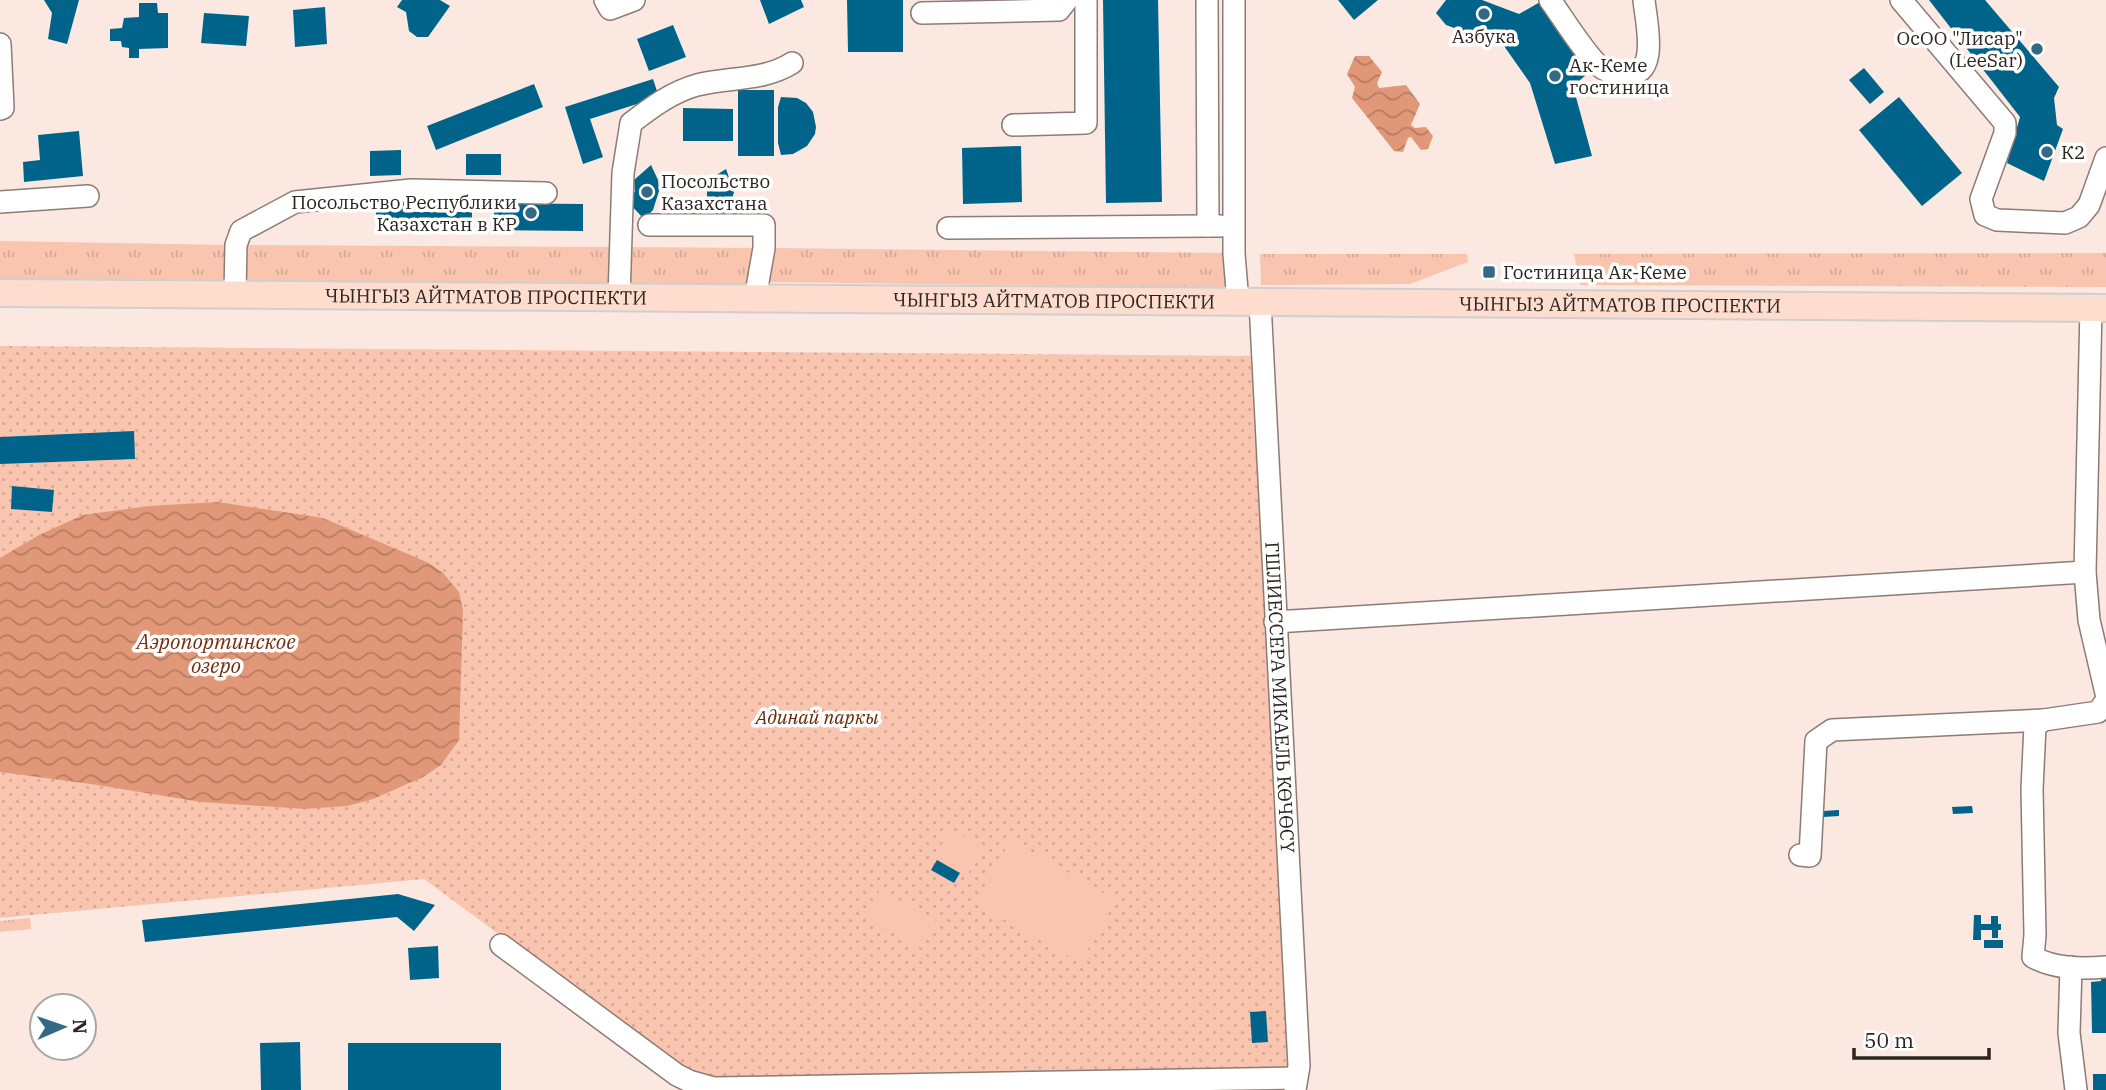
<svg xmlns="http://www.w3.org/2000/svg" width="2106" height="1090" viewBox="0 0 2106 1090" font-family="'IBM Plex Serif',serif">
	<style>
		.grass { fill: url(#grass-tufts) }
		.park { fill: url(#park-dots) }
		.garden { fill: #f9c5af }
		.water { fill: url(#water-waves) }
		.building { fill: #00648a }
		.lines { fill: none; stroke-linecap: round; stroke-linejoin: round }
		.minor-casing { stroke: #8c7c75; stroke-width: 24 }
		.major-casing { stroke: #d0cfce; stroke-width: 30 }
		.minor { stroke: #fff; stroke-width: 21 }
		.major { stroke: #ffddce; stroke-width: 26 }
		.poi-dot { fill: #346985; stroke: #fff; stroke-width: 2.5 }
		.labels { text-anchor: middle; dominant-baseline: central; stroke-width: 7; stroke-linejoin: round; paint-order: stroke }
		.poi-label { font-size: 19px; fill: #2b2522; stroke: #fff; text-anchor: start }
		.street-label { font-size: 19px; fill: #2b2522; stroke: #fff }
		.park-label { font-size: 19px; font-style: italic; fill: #692803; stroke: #fff }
		.water-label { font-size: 21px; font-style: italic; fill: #72300e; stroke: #fff }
	</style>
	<defs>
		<pattern id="grass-tufts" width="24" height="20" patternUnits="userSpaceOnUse" patternTransform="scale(1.75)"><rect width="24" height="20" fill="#f9c5af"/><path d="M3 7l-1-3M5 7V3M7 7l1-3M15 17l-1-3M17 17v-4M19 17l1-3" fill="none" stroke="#d6a996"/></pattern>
		<pattern id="park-dots" width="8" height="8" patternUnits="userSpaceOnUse" patternTransform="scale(1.75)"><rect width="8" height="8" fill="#f9c5af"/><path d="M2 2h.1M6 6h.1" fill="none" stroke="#d6a996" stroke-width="1.8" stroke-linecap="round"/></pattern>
		<pattern id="water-waves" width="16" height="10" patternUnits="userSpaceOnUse" patternTransform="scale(1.75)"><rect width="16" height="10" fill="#e19878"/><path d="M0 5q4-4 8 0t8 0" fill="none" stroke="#b77c62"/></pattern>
	</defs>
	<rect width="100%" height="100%" fill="#fbe8e1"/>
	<!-- grass -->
	<g class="grass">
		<polygon points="0,241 230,245 227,286 0,283"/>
		<polygon points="245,245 616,247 614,286 244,283"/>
		<polygon points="629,247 758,248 750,287 626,285"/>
		<polygon points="769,248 1228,253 1227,288 766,282"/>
		<polygon points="2106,253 2106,287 1580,285 1574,254"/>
		<polygon points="1260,254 1467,254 1468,262 1410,284 1261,285"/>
		<polygon points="30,918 31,929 0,932 0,921"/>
	</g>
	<!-- park -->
	<polygon class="park" points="0,346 1256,356 1290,1070 721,1081 687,1073 424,879 0,918"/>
	<!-- garden -->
	<g class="garden">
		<polygon points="950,829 983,847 966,877 934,859"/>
		<polygon points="1011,840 1116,900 1080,963 975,903"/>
		<polygon points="880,890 936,920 921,948 865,917"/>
	</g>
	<!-- water -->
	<g class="water">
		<polygon points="1355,56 1369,56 1382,72 1377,83 1379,88 1406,85 1420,104 1411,125 1415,128 1426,127 1433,136 1428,149 1421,150 1411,137 1408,138 1403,152 1394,151 1352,98 1355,87 1347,74"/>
		<polygon points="218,502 323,518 429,563 443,573 459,592 463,611 459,740 441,765 423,777 373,799 347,806 305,809 201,802 91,784 0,772 0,558 39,535 83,515 149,506"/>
	</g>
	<!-- building -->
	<g class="building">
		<polygon points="44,0 79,0 67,44 48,39 52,13"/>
		<polygon points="402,0 440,0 450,6 428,37 417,37 409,31 406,12 397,7"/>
		<polygon points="760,0 801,0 804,7 769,24"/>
		<polygon points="847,0 903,0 903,52 848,52"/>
		<polygon points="1103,0 1158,0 1162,202 1106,203"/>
		<polygon points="1338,0 1378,0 1354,20"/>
		<polygon points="1446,0 1482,0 1519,14 1540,2 1593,69 1573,86 1592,156 1555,164 1530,83 1504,46 1446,25 1436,13"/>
		<polygon points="1929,0 1985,0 2059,87 2054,98 2057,125 2063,129 2044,181 2007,163 2020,117"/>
		<polygon points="139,3 157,3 158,13 168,13 168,48 139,49 139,58 129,58 129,48 122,47 121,41 110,41 110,29 122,28 124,18 139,17"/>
		<polygon points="325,7 327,44 295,47 293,10"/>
		<polygon points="204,13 249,16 246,46 201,43"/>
		<polygon points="673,25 686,57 649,71 637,39"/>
		<polygon points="1864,68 1884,92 1870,104 1849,80"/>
		<polygon points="653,79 659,97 590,119 603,157 583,164 565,107"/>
		<polygon points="534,84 543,107 436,150 427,126"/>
		<rect x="738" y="90" width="36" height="66"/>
		<polygon points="781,97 797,98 806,103 813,112 816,127 815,134 807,146 793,154 781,155 778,143 778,107"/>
		<polygon points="1899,97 1962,173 1922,206 1859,130"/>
		<polygon points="683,108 733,109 733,141 683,141"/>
		<polygon points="79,131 83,176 24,182 23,162 40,160 38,135"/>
		<polygon points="1021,146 1022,202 963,204 962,148"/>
		<polygon points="401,150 401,175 370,176 370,151"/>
		<rect x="466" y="154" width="35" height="21"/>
		<polygon points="651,165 658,180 659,191 653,210 644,219 628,202 629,193 635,192 634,180"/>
		<polygon points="726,169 734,192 727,217 707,202 707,181"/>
		<polygon points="376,195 406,195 406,212 472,212 472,230 376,230"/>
		<polygon points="494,203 583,204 583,231 494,230"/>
		<polygon points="134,431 135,459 0,464 0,437"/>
		<polygon points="12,486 54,490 52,512 11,509"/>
		<polygon points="1972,806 1973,813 1953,814 1952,807"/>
		<polygon points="1839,810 1839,816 1823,817 1823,811"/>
		<polygon points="937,860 960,873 954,883 931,870"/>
		<polygon points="398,894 435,905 414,931 397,917 145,942 142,920"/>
		<polygon points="1974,915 1981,915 1981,924 1991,924 1991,916 1998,916 1998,924 2001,924 2001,930 1998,930 1998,938 1992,938 1992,930 1981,930 1981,940 1973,940"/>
		<rect x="1984" y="940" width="19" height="8"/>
		<polygon points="438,946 439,978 410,980 408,948"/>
		<polygon points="2106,976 2106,1033 2092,1033 2091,982 2101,981 2101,977"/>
		<polygon points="1266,1011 1268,1042 1252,1043 1250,1012"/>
		<polygon points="300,1042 301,1090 261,1090 260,1043"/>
		<rect x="348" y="1043" width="153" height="47"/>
		<rect x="2093" y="1074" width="13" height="16"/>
	</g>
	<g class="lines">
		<defs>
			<g id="minor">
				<polyline points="605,0 610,9 634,0"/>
				<polyline points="1207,0 1208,226 1221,226"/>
				<polyline points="1234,0 1234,254 1238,302"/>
				<path d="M 1550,0 C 1563,18 1583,51 1598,65 C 1605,71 1615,74 1623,75 C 1661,79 1646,22 1644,0"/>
				<polyline points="1901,0 2005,123 2005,133 1981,199 1985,215 1997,220 2065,223 2079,217 2089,205 2106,158"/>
				<polyline points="922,13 1059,10 1067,0"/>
				<polyline points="0,44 3,108 0,109"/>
				<polyline points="1013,125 1086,123 1086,0"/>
				<polyline points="0,202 88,196"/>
				<polyline points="649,225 764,225 764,248 755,299"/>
				<polyline points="948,228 1208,226"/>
				<polyline points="235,294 236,245 241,231 295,202 411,190 546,193"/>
				<path d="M 619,298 L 623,173 L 631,123 C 652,107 672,92 697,85 C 729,77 764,81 792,63"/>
				<path id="s1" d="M 1260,302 L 1299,1066 L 1295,1090"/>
				<polyline points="2091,308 2085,572 2089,620 2106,693"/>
				<polyline points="1275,622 2085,572"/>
				<path d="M 2106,701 L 2098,712 L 2044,720 L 2035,726 L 2032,789 L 2035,935 L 2033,957 C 2055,969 2081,969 2106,967"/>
				<polyline points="1800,855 1810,856 1816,741 1832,730 2044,720"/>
				<polyline points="501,945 677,1075 689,1081 714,1088 1296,1078"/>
				<polyline points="2071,967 2069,1033 2076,1090"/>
			</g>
			<g id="major">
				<path id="s2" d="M 0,293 L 2106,308"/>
			</g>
		</defs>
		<!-- minor casing -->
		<use href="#minor" class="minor-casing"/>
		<!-- major casing -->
		<use href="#major" class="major-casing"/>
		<!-- minor -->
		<use href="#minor" class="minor"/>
		<!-- major -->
		<use href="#major" class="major"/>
	</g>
	<!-- markers -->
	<g class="poi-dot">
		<circle cx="1484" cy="14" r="7"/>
		<circle cx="2037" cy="49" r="7"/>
		<circle cx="1555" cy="76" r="7"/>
		<circle cx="2047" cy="152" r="7"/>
		<circle cx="647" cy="192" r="7"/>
		<circle cx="531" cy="213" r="7"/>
		<rect x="1482" y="265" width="14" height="14" rx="3.5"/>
	</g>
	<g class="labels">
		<!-- poi labels -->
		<g class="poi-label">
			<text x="1484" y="36" text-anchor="middle">Азбука</text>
			<text x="2023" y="38" text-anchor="end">ОсОО "Лисар"<tspan x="2023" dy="22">(LeeSar)</tspan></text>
			<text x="1569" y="65">Ак-Кеме<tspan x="1569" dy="22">гостиница</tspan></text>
			<text x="2061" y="152">К2</text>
			<text x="661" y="181">Посольство<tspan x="661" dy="22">Казахстана</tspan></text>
			<text x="517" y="202" text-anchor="end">Посольство Республики<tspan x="517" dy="22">Казахстан в КР</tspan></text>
			<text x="1503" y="272">Гостиница Ак-Кеме</text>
		</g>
		<!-- street labels -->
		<g class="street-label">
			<text stroke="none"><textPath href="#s2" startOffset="486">ЧЫНГЫЗ АЙТМАТОВ ПРОСПЕКТИ</textPath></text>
			<text stroke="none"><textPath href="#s2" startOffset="1054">ЧЫНГЫЗ АЙТМАТОВ ПРОСПЕКТИ</textPath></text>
			<text stroke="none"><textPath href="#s2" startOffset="1620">ЧЫНГЫЗ АЙТМАТОВ ПРОСПЕКТИ</textPath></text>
			<text stroke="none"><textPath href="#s1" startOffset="396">ГШЛИЕССЕРА МИКАЕЛЬ КӨЧӨСҮ</textPath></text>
		</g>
		<!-- park labels -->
		<g class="park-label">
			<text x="817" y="717">Адинай паркы</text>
		</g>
		<!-- water labels -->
		<g class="water-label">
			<text x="216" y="641">Аэропортинское<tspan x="216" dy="24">озеро</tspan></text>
		</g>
	</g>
	<!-- north arrow -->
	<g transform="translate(63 1027) rotate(88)"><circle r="33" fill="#ffffff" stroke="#aaa8a7" stroke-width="2"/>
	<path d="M0-5L12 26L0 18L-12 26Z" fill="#346985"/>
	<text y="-10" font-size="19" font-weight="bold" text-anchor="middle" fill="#2b2522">N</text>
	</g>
	<!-- scale -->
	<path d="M1854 1048v10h135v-10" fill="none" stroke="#2b2522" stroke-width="3.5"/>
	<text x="1864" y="1048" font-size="21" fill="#2b2522" stroke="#ffffff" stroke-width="5" paint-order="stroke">50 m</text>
</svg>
